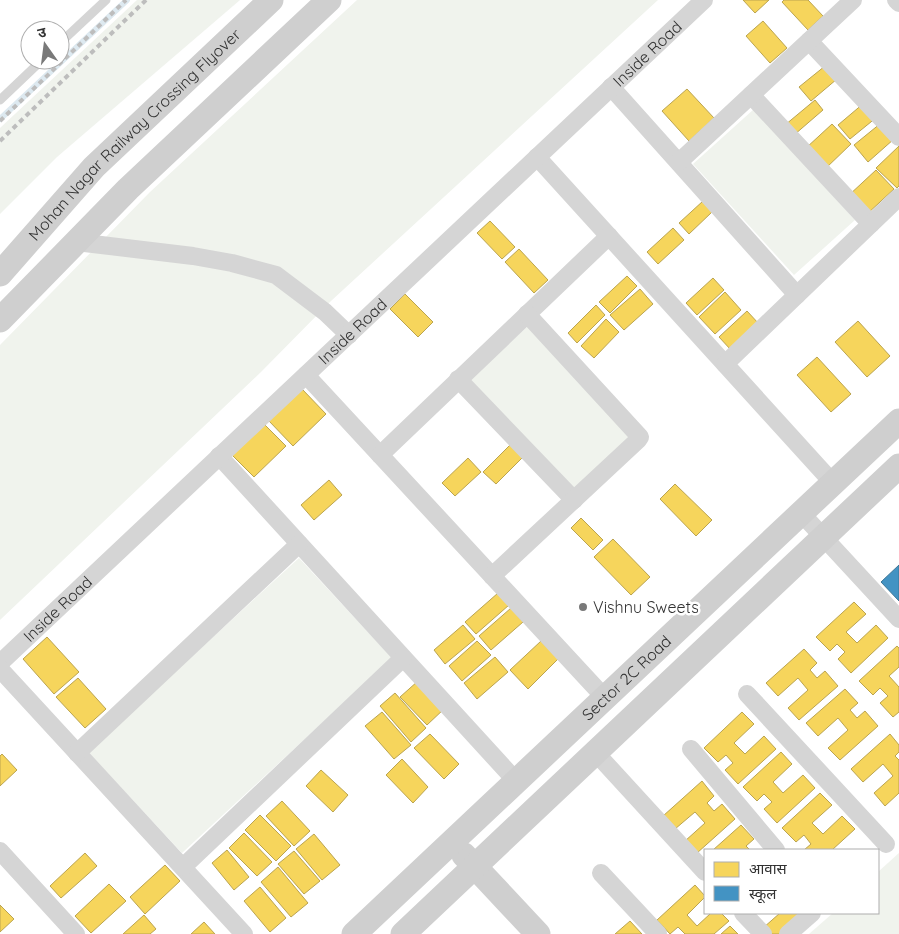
<svg xmlns="http://www.w3.org/2000/svg" width="899" height="934" viewBox="0 0 899 934" font-family="Quicksand,'Noto Sans Devanagari',sans-serif">
	<style>
		.green { fill: #f0f3ed }
		.homes { fill: #f6d55c; stroke: #bba44f }
		.schools { fill: #4393c3; stroke: #3e7697 }
		.lines { fill: none; stroke-linecap: round; stroke-linejoin: round }
		.stream { stroke: #dde9f0; stroke-width: 6 }
		.lane { stroke: #d5d5d5; stroke-width: 9 }
		.street { stroke: #d5d5d5; stroke-width: 18 }
		.secondary { stroke: #cfcfcf; stroke-width: 25 }
		.rail { stroke: #bdbdbd; stroke-width: 4; stroke-dasharray: 5 4; stroke-linecap: butt }
		.poi-dot { fill: #797979; stroke: #fff; stroke-width: 2 }
		.labels { text-anchor: middle; dominant-baseline: central; stroke-width: 5; stroke-linejoin: round; paint-order: stroke }
		.street-label { font-size: 16px; fill: #313131; stroke: #fff }
		.poi-label { font-size: 16px; fill: #313131; stroke: #fff; text-anchor: start }
	</style>
	<rect width="100%" height="100%" fill="#fff"/>
	<!-- green -->
	<g class="green">
		<polygon points="137,0 240,0 57,157 0,214 0,128"/>
		<polygon points="357,0 658,0 331,301 261,372 0,620 0,345 150,192"/>
		<polygon points="754,109 855,220 794,275 693,164"/>
		<polygon points="528,326 631,437 573,491 470,379"/>
		<polygon points="299,558 392,658 182,853 88,752"/>
		<polygon points="899,853 899,934 809,934 833,913 878,913 878,872"/>
	</g>
	<!-- homes -->
	<g class="homes">
		<polygon points="743,0 769,0 755,13"/>
		<polygon points="784,0 808,0 823,16 808,30 782,2"/>
		<polygon points="763,21 787,48 770,63 746,36"/>
		<polygon points="825,66 837,79 811,101 799,87"/>
		<polygon points="687,89 714,118 689,141 662,111"/>
		<polygon points="815,100 823,110 794,135 785,125"/>
		<polygon points="864,103 877,117 850,139 838,125"/>
		<polygon points="881,123 894,139 868,162 854,145"/>
		<polygon points="832,124 851,144 825,169 806,148"/>
		<polygon points="899,146 899,186 897,188 876,168"/>
		<polygon points="876,170 894,189 866,215 848,196"/>
		<polygon points="703,201 712,212 689,234 679,223"/>
		<polygon points="490,221 515,247 502,259 477,233"/>
		<polygon points="673,228 684,240 658,264 647,252"/>
		<polygon points="519,249 548,280 534,293 505,262"/>
		<polygon points="627,276 637,286 610,313 599,302"/>
		<polygon points="713,278 724,290 697,315 686,303"/>
		<polygon points="640,289 653,304 624,330 610,315"/>
		<polygon points="725,292 741,310 715,334 699,317"/>
		<polygon points="405,294 433,322 418,337 390,309"/>
		<polygon points="596,305 605,315 577,343 568,333"/>
		<polygon points="747,311 759,324 731,350 719,337"/>
		<polygon points="606,319 619,332 594,358 581,346"/>
		<polygon points="858,321 890,356 867,377 835,342"/>
		<polygon points="817,357 851,394 831,412 797,375"/>
		<polygon points="302,389 326,414 293,446 269,421"/>
		<polygon points="263,423 286,446 254,477 231,454"/>
		<polygon points="511,444 523,457 496,484 483,472"/>
		<polygon points="468,458 481,472 455,496 442,483"/>
		<polygon points="329,480 342,495 314,520 301,505"/>
		<polygon points="675,484 712,520 696,536 660,499"/>
		<polygon points="581,518 603,540 593,550 571,528"/>
		<polygon points="613,539 650,577 631,595 594,557"/>
		<polygon points="498,593 509,605 476,634 465,622"/>
		<polygon points="854,602 866,614 846,632 857,643 876,625 888,638 851,673 838,659 845,652 837,644 830,651 816,637"/>
		<polygon points="511,608 523,622 491,650 479,636"/>
		<polygon points="463,625 475,639 445,664 434,650"/>
		<polygon points="47,637 79,672 54,694 23,659"/>
		<polygon points="477,641 491,655 462,681 449,666"/>
		<polygon points="541,641 558,659 528,689 510,670"/>
		<polygon points="897,646 899,648 899,667 889,676 899,687 899,712 893,717 880,703 888,696 880,688 873,695 859,681"/>
		<polygon points="804,649 817,663 810,670 817,678 825,671 838,686 799,720 788,708 808,690 798,678 778,696 766,683"/>
		<polygon points="495,657 508,672 477,699 464,683"/>
		<polygon points="78,678 106,709 85,728 56,697"/>
		<polygon points="418,681 445,708 427,725 400,697"/>
		<polygon points="845,689 858,703 850,710 857,718 865,711 878,726 840,760 828,748 848,730 838,718 818,736 806,723"/>
		<polygon points="395,693 426,728 411,742 380,706"/>
		<polygon points="382,712 411,745 394,759 365,726"/>
		<polygon points="742,712 754,724 734,743 745,754 764,736 776,749 738,784 725,770 733,763 726,755 718,762 704,748"/>
		<polygon points="430,734 459,764 444,779 414,748"/>
		<polygon points="890,734 899,745 899,752 895,756 899,760 899,793 885,806 874,793 893,776 883,764 863,782 851,769"/>
		<polygon points="781,752 792,764 773,782 783,793 803,775 815,788 777,823 764,809 772,802 764,794 757,801 743,787"/>
		<polygon points="2,754 17,770 0,786 0,756"/>
		<polygon points="402,759 428,787 413,803 386,775"/>
		<polygon points="321,770 348,795 333,812 306,786"/>
		<polygon points="702,781 714,796 707,803 714,811 722,804 735,819 697,853 685,841 705,823 695,812 675,829 663,816"/>
		<polygon points="820,793 832,805 812,823 823,834 842,816 855,829 832,850 804,850 811,844 804,835 796,842 782,828"/>
		<polygon points="282,801 310,831 294,846 266,816"/>
		<polygon points="260,815 291,846 276,861 245,830"/>
		<polygon points="741,825 754,839 746,846 750,850 713,850"/>
		<polygon points="244,833 272,862 257,876 229,848"/>
		<polygon points="314,834 340,865 322,880 296,849"/>
		<polygon points="227,850 249,877 234,890 212,863"/>
		<polygon points="294,851 320,881 304,894 278,864"/>
		<polygon points="85,853 97,866 61,898 50,886"/>
		<polygon points="165,865 180,881 145,914 130,897"/>
		<polygon points="278,867 308,903 291,917 261,882"/>
		<polygon points="109,884 126,901 91,933 75,916"/>
		<polygon points="695,885 705,896 705,897 687,915 697,926 711,913 721,913 729,921 714,934 685,934 678,927 670,934 657,920"/>
		<polygon points="260,887 286,918 270,932 244,901"/>
		<polygon points="0,905 14,919 0,932"/>
		<polygon points="780,913 805,913 781,934 769,934 763,928"/>
		<polygon points="144,915 156,929 150,934 123,934"/>
		<polygon points="630,921 642,934 615,934"/>
		<polygon points="204,922 215,934 191,934"/>
		<polygon points="730,926 738,934 721,934"/>
	</g>
	<!-- schools -->
	<polygon class="schools" points="899,565 899,601 881,582"/>
	<g class="lines">
		<!-- stream -->
		<polyline class="stream" points="0,119 127,0"/>
		<!-- lane -->
		<g class="lane">
			<polyline points="60,43 106,0"/>
			<polyline points="0,100 42,60"/>
		</g>
		<!-- street -->
		<g class="street">
			<polyline points="896,0 899,3"/>
			<polyline points="809,41 899,137"/>
			<polyline points="611,87 797,295"/>
			<polyline points="751,95 871,224"/>
			<polyline points="537,157 833,483"/>
			<polyline points="679,162 853,0"/>
			<polyline points="76,242 193,256 232,263 276,275 325,312 349,335"/>
			<polyline points="725,364 899,197"/>
			<polyline points="306,375 605,698"/>
			<polyline points="458,379 574,500"/>
			<polyline points="380,455 609,236"/>
			<polyline points="219,456 516,781"/>
			<polyline points="801,513 899,619"/>
			<polyline points="492,576 638,440 640,437 527,314"/>
			<path id="s1" d="M 0,663 L 704,0"/>
			<polyline points="0,669 244,934"/>
			<polyline points="747,694 886,844"/>
			<polyline points="691,749 776,850"/>
			<polyline points="595,752 705,872"/>
			<polyline points="77,753 299,544"/>
			<polyline points="0,851 76,934"/>
			<polyline points="183,867 403,658"/>
			<polyline points="601,873 658,934"/>
			<polyline points="743,913 763,934"/>
			<polyline points="788,934 812,913"/>
		</g>
		<!-- secondary -->
		<g class="secondary">
			<path id="s2" d="M 0,274 L 94,167 L 271,0"/>
			<polyline points="0,320 128,189 329,0"/>
			<polyline points="464,855 538,934"/>
			<path id="s3" d="M 354,934 L 899,421"/>
			<polyline points="403,934 899,466"/>
		</g>
		<!-- rail -->
		<g class="rail">
			<polyline points="0,121 126,0"/>
			<polyline points="0,141 146,0"/>
		</g>
	</g>
	<!-- markers -->
	<circle class="poi-dot" cx="583" cy="607" r="5"/>
	<g class="labels">
		<!-- street labels -->
		<g class="street-label">
			<text stroke="none"><textPath href="#s1" startOffset="889">Inside Road</textPath></text>
			<text stroke="none"><textPath href="#s2" startOffset="194">Mohan Nagar Railway Crossing Flyover</textPath></text>
			<text stroke="none"><textPath href="#s1" startOffset="484">Inside Road</textPath></text>
			<text stroke="none"><textPath href="#s1" startOffset="79">Inside Road</textPath></text>
			<text stroke="none"><textPath href="#s3" startOffset="374">Sector 2C Road</textPath></text>
		</g>
		<!-- poi labels -->
		<g class="poi-label">
			<text x="593" y="607">Vishnu Sweets</text>
		</g>
	</g>
	<!-- legend -->
	<rect x="704" y="849" width="175" height="65" fill="#ffffff" stroke="#adadad"/>
	<rect x="714" y="862" width="25" height="15" fill="#f6d55c" stroke="#adadad"/>
	<text x="749" y="874" font-size="15" fill="#313131">आवास</text>
	<rect x="714" y="886" width="25" height="15" fill="#4393c3" stroke="#adadad"/>
	<text x="749" y="899" font-size="15" fill="#313131">स्कूल</text>
	<!-- north arrow -->
	<g transform="translate(45 45) rotate(346)"><circle r="24" fill="#ffffff" stroke="#adadad"/>
	<path d="M0-4L9 19L0 12L-9 19Z" fill="#797979"/>
	<text y="-8" font-size="14" font-weight="bold" text-anchor="middle" fill="#313131">उ</text>
	</g>
</svg>
